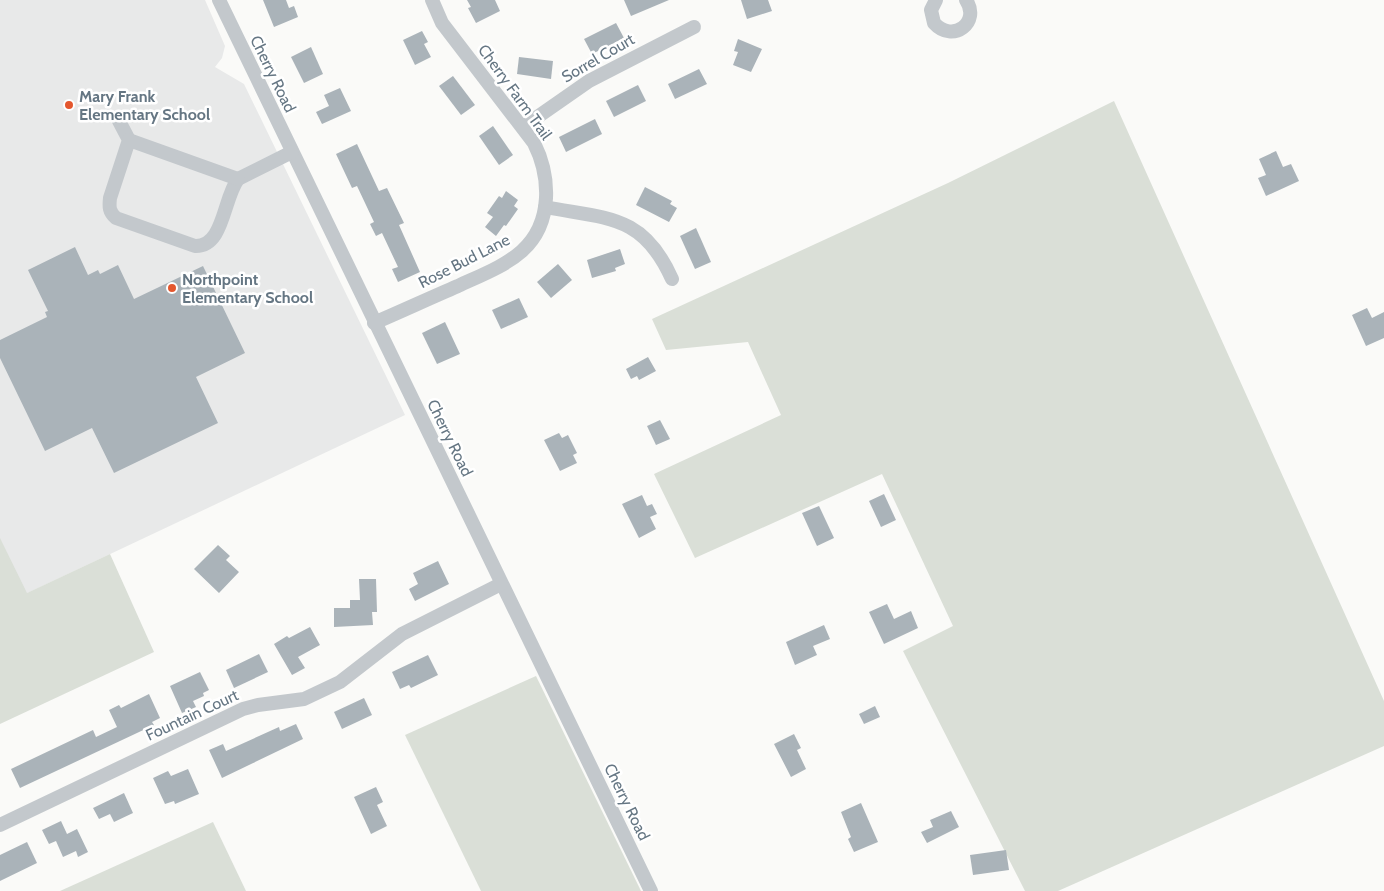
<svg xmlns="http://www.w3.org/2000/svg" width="1384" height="891" viewBox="0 0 1384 891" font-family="Cabin,sans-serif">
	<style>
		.built { fill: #e8e9e9 }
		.green { fill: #dadfd7 }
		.building { fill: #aab3b9 }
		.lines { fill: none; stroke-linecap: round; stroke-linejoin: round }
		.minor { stroke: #c3c8cc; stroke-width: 14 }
		.poi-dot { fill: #e4572e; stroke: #fff; stroke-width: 2 }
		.labels { text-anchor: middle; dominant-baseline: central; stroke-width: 5; stroke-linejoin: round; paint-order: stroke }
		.street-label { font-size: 16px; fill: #657683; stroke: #fff }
		.poi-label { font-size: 16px; font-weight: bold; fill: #657683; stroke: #fff; text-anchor: start }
	</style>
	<rect width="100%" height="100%" fill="#fafaf8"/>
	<!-- built -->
	<polygon class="built" points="0,0 205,0 225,46 222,58 215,67 244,84 405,415 0,606"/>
	<!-- green -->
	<g class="green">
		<polygon points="1114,101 1384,701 1384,746 1058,891 1025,891 903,651 953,626 882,474 695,558 654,474 781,415 748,342 666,350 652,319 948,183"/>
		<polygon points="0,538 27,593 110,554 154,652 0,724"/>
		<polygon points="536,676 641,891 481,891 405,735"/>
		<polygon points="213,822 246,891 60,891"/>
	</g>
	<!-- building -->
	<g class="building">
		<polygon points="263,0 286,0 289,8 294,6 298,17 274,27"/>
		<polygon points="467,0 495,0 500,11 476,23 468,8 471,7"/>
		<polygon points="624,0 669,0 631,16"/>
		<polygon points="741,0 768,0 772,11 747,19"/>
		<polygon points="616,23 624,38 592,54 584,39"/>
		<polygon points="422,31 428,42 424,44 431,57 415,65 403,40"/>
		<polygon points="738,39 762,49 751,72 733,65 738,52 734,51"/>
		<polygon points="311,47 323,74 304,83 291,57"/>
		<polygon points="519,57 553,61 551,79 517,74"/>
		<polygon points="699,69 707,84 675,99 668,84"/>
		<polygon points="453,76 475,105 461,115 439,86"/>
		<polygon points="638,85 646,101 614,117 606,101"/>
		<polygon points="340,88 351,111 322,124 316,112 329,106 324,95"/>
		<polygon points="595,119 602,134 566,152 559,137"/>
		<polygon points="493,126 513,155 499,165 479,136"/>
		<polygon points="357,144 379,191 387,188 404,223 399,225 420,272 398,282 392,269 398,267 382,233 376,236 370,224 374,222 357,186 352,188 336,154"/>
		<polygon points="1276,151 1283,167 1291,164 1299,181 1266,196 1258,178 1266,175 1259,159"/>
		<polygon points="645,187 672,201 670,204 677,208 669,222 636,205"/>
		<polygon points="506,191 518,200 514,206 518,209 506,226 504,225 496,236 485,227 493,217 487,213 499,196 502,198"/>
		<polygon points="696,228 711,262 695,269 680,236"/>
		<polygon points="75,247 88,275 98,270 100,274 118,265 134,299 203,266 245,353 196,377 218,423 114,473 92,428 45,451 0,358 0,340 47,317 45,312 48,311 28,270"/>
		<polygon points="620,249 625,264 615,268 616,271 592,278 587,260"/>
		<polygon points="558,264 572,280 551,298 537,282"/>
		<polygon points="519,298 528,317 501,329 492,310"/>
		<polygon points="1367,308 1372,318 1384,312 1384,338 1366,346 1352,315"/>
		<polygon points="445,322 460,354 437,364 422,333"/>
		<polygon points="648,357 656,371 639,380 637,376 631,379 626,369"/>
		<polygon points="660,420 670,439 656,445 647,426"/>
		<polygon points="559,433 562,438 568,435 577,453 573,455 577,463 560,471 544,440"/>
		<polygon points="884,494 896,520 881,527 869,501"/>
		<polygon points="642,495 647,506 652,504 657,514 650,517 656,529 639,538 622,504"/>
		<polygon points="819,506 834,538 817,546 802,513"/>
		<polygon points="218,545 230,556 226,560 239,572 219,593 194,569"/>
		<polygon points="438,561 449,584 415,601 409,589 418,584 413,573"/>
		<polygon points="359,579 376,579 377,612 372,612 373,625 334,627 334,608 350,608 350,600 360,600"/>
		<polygon points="887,604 894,619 911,611 918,628 884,644 869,612"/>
		<polygon points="824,625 830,639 813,646 817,655 795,665 786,642"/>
		<polygon points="310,627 320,645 298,657 305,668 292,675 274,644 287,636 289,638"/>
		<polygon points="259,654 268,672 234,688 226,670"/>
		<polygon points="428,655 438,675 411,688 409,685 400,689 392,672"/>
		<polygon points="200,672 209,690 203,693 204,696 193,701 196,707 182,713 170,686"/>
		<polygon points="149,694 160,718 152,722 154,725 20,788 11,769 93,730 96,737 117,727 109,710 119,705 121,708"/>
		<polygon points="364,698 372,715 342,729 334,712"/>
		<polygon points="875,706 880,717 864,724 859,714"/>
		<polygon points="296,724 303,739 222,778 209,750 223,744 226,751 279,727 280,731"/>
		<polygon points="794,734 801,748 797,750 806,769 791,777 774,744"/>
		<polygon points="188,769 199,794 175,804 174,801 165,804 153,778 168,771 171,776"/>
		<polygon points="376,787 383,802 377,805 387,826 371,834 354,797"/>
		<polygon points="124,793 133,813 114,822 110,814 99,819 93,808"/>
		<polygon points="861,803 878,842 854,852 848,839 851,837 841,812"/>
		<polygon points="951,811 959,827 927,843 921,832 933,827 930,820"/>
		<polygon points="61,821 67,834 77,829 88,852 78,857 76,851 63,857 56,841 49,844 42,830"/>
		<polygon points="27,842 37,863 0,881 0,855"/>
		<polygon points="1006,850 1009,870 973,875 970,855"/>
	</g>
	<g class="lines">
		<!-- minor -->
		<g class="minor">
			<polyline points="219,0 651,891"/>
			<path d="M 936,0 L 931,10 L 934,23 C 953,44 981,22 966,0"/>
			<path d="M 119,121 L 129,140 L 110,198 C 109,207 109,212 116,218 L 195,246 C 224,247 223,199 238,179 L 292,152"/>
			<polyline points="523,127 589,81 694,27"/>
			<polyline points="129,140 238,179"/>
			<path d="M 545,207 C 607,219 643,214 672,279"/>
			<path d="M 374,323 C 402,311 430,298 458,286 C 501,266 543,253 546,198 C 547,178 543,161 534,143 L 442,23 L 432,0"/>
			<polyline points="0,825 243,709 258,705 304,699 340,682 402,634 501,584"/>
		</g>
	</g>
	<!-- markers -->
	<g class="poi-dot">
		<circle cx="69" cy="105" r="5"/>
		<circle cx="172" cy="288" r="5"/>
	</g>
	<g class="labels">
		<!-- street labels -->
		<g class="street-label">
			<text transform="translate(598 58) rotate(-30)">Sorrel Court</text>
			<text transform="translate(273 74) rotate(64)">Cherry Road</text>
			<text transform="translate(515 92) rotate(54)">Cherry Farm Trail</text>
			<text transform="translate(464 261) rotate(-27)">Rose Bud Lane</text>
			<text transform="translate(450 438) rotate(64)">Cherry Road</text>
			<text transform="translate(192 715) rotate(-25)">Fountain Court</text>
			<text transform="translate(627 802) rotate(64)">Cherry Road</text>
		</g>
		<!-- poi labels -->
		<g class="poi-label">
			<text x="79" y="96">Mary Frank<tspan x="79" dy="18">Elementary School</tspan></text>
			<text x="182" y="279">Northpoint<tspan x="182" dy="18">Elementary School</tspan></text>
		</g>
	</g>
</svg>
